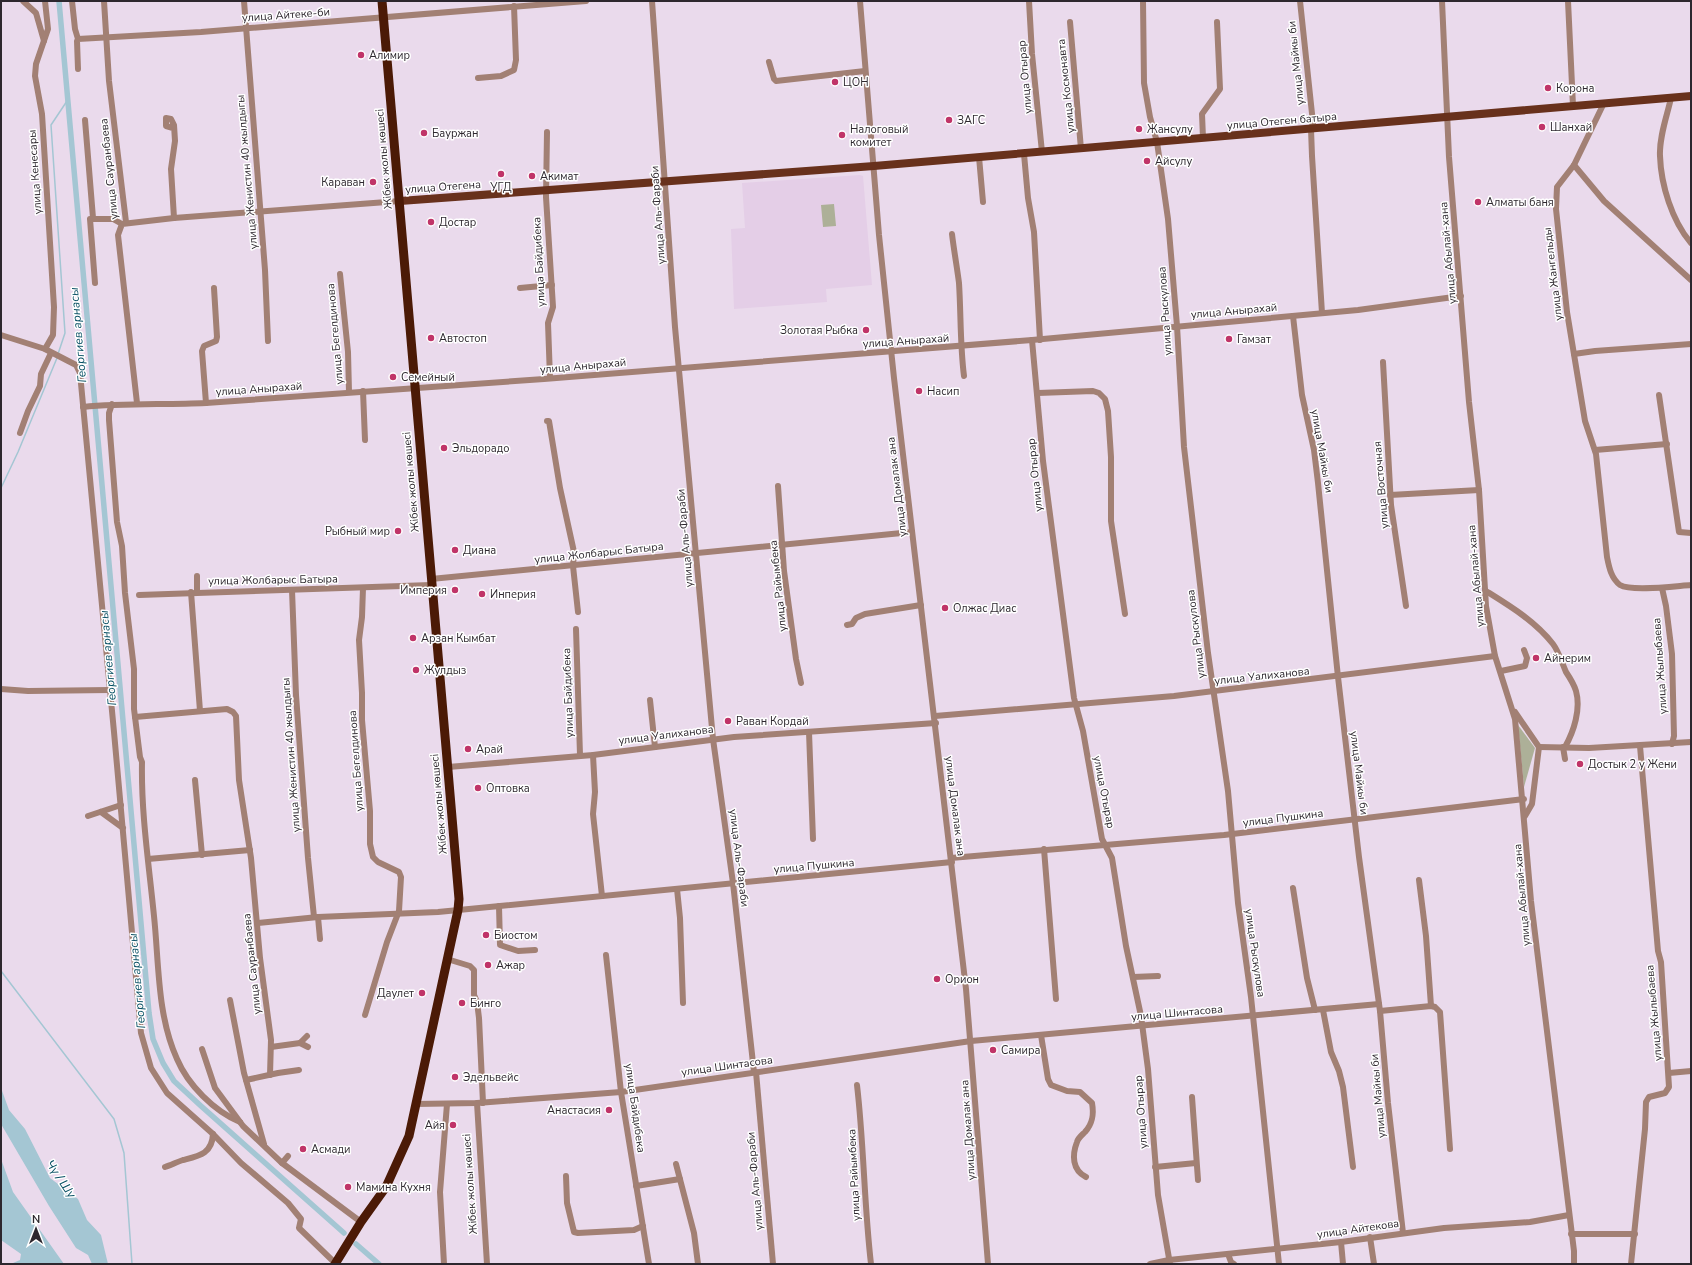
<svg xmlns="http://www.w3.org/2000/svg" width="1692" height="1265" viewBox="0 0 1692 1265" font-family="'Nunito Sans',sans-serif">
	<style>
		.built { fill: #e4cee7 }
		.green { fill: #adb098 }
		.water { fill: #a4c6d3 }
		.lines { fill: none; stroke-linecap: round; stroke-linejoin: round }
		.stream { stroke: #a4c6d3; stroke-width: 1.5 }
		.canal { stroke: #a4c6d3; stroke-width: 5.5 }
		.minor { stroke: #a28074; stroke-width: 6 }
		.major { stroke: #68311c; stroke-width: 8 }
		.highway { stroke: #4b1a06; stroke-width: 9 }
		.poi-dot { fill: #c03468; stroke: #fff; stroke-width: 1.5 }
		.labels { text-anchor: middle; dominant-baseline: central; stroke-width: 3; stroke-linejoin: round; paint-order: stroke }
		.street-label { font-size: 11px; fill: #2d272e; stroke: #fff }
		.poi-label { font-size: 11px; fill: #2d272e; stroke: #fff; text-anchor: start }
		.water-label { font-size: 12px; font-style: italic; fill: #074f63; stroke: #fff }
	</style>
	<rect width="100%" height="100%" fill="#eadaec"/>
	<!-- built -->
	<polygon class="built" points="860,175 863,176 872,285 826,289 827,302 734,309 731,229 745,228 742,183"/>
	<!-- green -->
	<g class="green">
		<polygon points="834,204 836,226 823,227 821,205"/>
		<polygon points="1518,725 1535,748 1524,787"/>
	</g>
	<!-- water -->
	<g class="water">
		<polygon points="1,1088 9,1110 25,1129 50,1178 78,1199 87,1220 101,1235 108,1264 92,1264 88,1255 76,1248 49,1206 1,1124"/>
		<polygon points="1,1159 13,1192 64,1264 13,1263 20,1260 21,1254 1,1240"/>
	</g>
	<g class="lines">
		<!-- stream -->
		<g class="stream">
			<polyline points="58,354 65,333 51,125 67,101"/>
			<polyline points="1,488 18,452 57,358"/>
			<polyline points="1,971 114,1119 124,1153 132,1264"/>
		</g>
		<!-- canal -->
		<g class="canal">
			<polyline points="59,1 149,1013 153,1039 163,1063 174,1081 201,1106 344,1233"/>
			<polyline points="356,1244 379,1264"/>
		</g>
		<!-- minor -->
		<g class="minor">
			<polyline points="23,1 36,13 44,41"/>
			<polyline points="45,1 48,29 36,64 35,76 42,114 54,307 53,335 45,349"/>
			<polyline points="72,1 75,29 78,39"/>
			<polyline points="104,1 109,81 126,222"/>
			<polyline points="244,1 265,270 268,341"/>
			<polyline points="652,1 675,327 713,739 733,883 754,1072"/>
			<polyline points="860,1 879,235 894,378 966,989 988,1264"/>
			<polyline points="1029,1 1032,54 1042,152"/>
			<polyline points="1143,1 1144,83 1150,117 1157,142 1168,219 1177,326 1184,447 1208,653 1228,791 1238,903 1251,997 1279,1264"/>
			<polyline points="1300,1 1313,123 1311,129 1312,156 1322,313"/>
			<polyline points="1442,1 1449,157 1469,402 1479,490 1486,606 1495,656 1515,719 1531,901 1574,1251 1574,1264"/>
			<polyline points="1568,1 1573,106"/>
			<polyline points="1070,22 1081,149"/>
			<polyline points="769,62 774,79 776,81 865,71"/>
			<polyline points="78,69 77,41 78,39 201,32 586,1"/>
			<polyline points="478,78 501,76 514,70 516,60 514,6"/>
			<path d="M 1671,98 C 1667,116 1659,137 1660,156 C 1661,185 1672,221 1691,243"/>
			<path d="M 1603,105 L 1574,165 L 1557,187 L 1556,209 L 1567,312 L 1585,421 L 1596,454 L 1607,557 C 1609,567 1611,578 1620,585 C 1632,592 1676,586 1691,585"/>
			<polyline points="85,120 93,218"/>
			<polyline points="173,128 166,126 166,118 171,119 174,125 175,141 171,169 174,218"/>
			<polyline points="547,132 546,197 553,307 548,323 550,378"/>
			<polyline points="1203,138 1202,114 1220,89 1217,22"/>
			<polyline points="1024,154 1028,198 1034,232 1040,340"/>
			<polyline points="979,157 983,202"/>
			<polyline points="1574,165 1604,201 1691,280"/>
			<path d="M 952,234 C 954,251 957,267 959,283 C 961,314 960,345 964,376"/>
			<polyline points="340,274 348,352 349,392"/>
			<polyline points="95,283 90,219 113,219 122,224"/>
			<polyline points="520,288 552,285"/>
			<polyline points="1293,316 1302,395 1314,450 1318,483 1338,677 1359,857 1380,1011 1388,1103 1403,1233"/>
			<polyline points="1,335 45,349 76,365 80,373 114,732 141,1033 151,1068 167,1093 213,1134 241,1163 288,1203 301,1219 299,1228 335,1263"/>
			<polyline points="1032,340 1043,461 1074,698 1083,731 1102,839 1112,858 1126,946 1141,1016 1148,1069 1158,1195 1170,1264"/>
			<polyline points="1574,354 1595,351 1691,344"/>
			<polyline points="1383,362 1391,505 1406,606"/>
			<polyline points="363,391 365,440"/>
			<polyline points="1038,393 1093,391 1099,393 1105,399 1108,411 1111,457 1111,521 1125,614"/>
			<polyline points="1659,395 1679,532 1691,533"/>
			<polyline points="137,403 118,235 122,224 174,218 400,201"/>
			<polyline points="206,403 202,351 204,346 216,341 217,337 214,288"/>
			<path d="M 112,404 L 109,413 L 109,420 L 117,522 L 122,546 L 125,593 L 134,669 L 134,709 L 140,757 L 142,762 C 141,814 149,865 154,916 C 159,963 157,1015 177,1059 C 188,1085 214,1111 240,1122"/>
			<path d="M 83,407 C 124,403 165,405 206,403 L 544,379 L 1032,340 L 1358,310 L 1461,296"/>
			<polyline points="547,421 549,421 560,488 574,552 573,566 578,612"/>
			<polyline points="20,433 28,411 40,386 41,374 51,353"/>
			<polyline points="1595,450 1667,444"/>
			<polyline points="778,486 784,571 796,659 801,683"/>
			<polyline points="1390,495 1479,490"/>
			<polyline points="431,579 912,532"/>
			<polyline points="363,588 362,617 359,640 362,693 362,720 370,811 370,844 373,857 378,862 399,872 401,877 399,911 387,942 365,1015"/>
			<polyline points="1662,588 1666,606 1672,654 1674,736 1672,744"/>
			<polyline points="292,590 296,695 308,858 314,917"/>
			<path d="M 1486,591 C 1510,606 1535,621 1553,644 C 1559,652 1562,663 1566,672 C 1570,678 1574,684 1576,691 C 1581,709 1574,731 1565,747"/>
			<polyline points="191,592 200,711"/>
			<polyline points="197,592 197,576"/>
			<polyline points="139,595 431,585"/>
			<polyline points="847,625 852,624 856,618 865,614 921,605"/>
			<polyline points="576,629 580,755"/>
			<polyline points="1501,671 1525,666 1527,658 1524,650"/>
			<polyline points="1,689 28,691 110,690"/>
			<polyline points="650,700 655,747"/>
			<polyline points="1515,712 1539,747 1532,804 1525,816"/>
			<polyline points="935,716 1174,696 1495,656"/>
			<polyline points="135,717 227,709 233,712 236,716 239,780 251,858 260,958 271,1040 270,1075"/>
			<polyline points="809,732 813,839"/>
			<polyline points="1539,747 1589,748 1691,742"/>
			<polyline points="1563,747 1565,759"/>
			<polyline points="593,755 595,792 593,814 602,896"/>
			<polyline points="448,767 593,755 734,737 936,723"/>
			<polyline points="195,780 202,855"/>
			<polyline points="101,812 123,828"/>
			<polyline points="88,816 121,805"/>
			<polyline points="1044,849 1056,999"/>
			<polyline points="951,858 1224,835 1524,799"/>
			<polyline points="148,859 250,850"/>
			<polyline points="1419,880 1426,936 1431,1006"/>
			<polyline points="1293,888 1307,978 1315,1010"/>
			<polyline points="677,889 680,918 683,1003"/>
			<polyline points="499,906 500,945 518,951 535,950"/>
			<polyline points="318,917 320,939"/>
			<polyline points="258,923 318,917 438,912 952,862"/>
			<polyline points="606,955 621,1092 649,1264"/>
			<polyline points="447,959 470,966 474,970 474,995 477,1002 479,1018 483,1103"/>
			<polyline points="1133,977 1158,976"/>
			<polyline points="230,1000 244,1073 264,1144"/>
			<polyline points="1323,1010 1331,1052 1339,1071 1343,1087 1353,1167"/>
			<polyline points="1380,1011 1431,1006 1435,1007 1440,1012 1450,1149"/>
			<path d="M 1041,1035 L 1048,1079 L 1051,1085 L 1067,1091 L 1080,1092 L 1092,1103 C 1094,1114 1093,1123 1085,1132 C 1082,1135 1078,1138 1077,1142 C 1072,1155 1072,1170 1086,1177"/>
			<polyline points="300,1043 308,1047"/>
			<polyline points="271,1047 300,1043 307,1036"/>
			<polyline points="202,1049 215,1088 243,1126 282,1163 361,1222"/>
			<polyline points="756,1072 773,1264"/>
			<polyline points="1669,1073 1691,1071"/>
			<polyline points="246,1080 278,1073 299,1070"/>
			<path d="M 857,1085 C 864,1145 864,1204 871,1264"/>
			<polyline points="1192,1097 1198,1180"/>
			<polyline points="477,1103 487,1264"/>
			<polyline points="416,1104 477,1103 621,1092 971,1041 1379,1004"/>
			<polyline points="282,1163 288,1156"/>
			<polyline points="676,1164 694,1233 698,1264"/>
			<path d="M 165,1167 C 171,1165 177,1162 183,1160 C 199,1156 212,1154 213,1134"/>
			<polyline points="1155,1167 1196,1163"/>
			<polyline points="566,1176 567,1203 574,1232 578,1233 634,1230 643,1226"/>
			<polyline points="636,1186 680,1179"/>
			<polyline points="1571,1234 1635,1234"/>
			<polyline points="1370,1237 1374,1264"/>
			<polyline points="1341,1242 1343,1264"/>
			<polyline points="1228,1254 1231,1262 1234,1264"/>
			<polyline points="444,1264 440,1192 447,1104"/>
			<polyline points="1150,1264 1169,1260 1341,1242 1444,1228 1530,1222 1569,1215"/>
			<polyline points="1631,1264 1645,1129 1646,1102 1649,1097 1665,1093 1669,1087 1661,962 1658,951 1640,746"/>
		</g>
		<!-- major -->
		<polyline class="major" points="400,201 874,166 1691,96"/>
		<!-- highway -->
		<polyline class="highway" points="335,1264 361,1222 386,1187 409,1136 458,910 459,899 382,1"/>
	</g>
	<!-- markers -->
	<g class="poi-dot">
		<circle cx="361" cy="55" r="4"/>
		<circle cx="835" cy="82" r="4"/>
		<circle cx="1548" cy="88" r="4"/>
		<circle cx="949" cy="120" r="4"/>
		<circle cx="1542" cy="127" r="4"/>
		<circle cx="1139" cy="129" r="4"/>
		<circle cx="424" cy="133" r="4"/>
		<circle cx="842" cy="135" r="4"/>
		<circle cx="1147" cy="161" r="4"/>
		<circle cx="501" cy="174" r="4"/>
		<circle cx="532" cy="176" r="4"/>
		<circle cx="373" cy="182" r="4"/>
		<circle cx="1478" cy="202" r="4"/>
		<circle cx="431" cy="222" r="4"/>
		<circle cx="866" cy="330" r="4"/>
		<circle cx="431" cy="338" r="4"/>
		<circle cx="1229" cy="339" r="4"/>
		<circle cx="393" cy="377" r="4"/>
		<circle cx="919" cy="391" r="4"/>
		<circle cx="444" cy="448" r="4"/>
		<circle cx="398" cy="531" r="4"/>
		<circle cx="455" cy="550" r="4"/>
		<circle cx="455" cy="590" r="4"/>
		<circle cx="482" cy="594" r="4"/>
		<circle cx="945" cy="608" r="4"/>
		<circle cx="413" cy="638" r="4"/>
		<circle cx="1536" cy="658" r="4"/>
		<circle cx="416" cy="670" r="4"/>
		<circle cx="728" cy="721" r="4"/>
		<circle cx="468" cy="749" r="4"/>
		<circle cx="1580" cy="764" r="4"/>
		<circle cx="478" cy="788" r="4"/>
		<circle cx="486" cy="935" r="4"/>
		<circle cx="488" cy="965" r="4"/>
		<circle cx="937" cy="979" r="4"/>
		<circle cx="422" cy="993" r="4"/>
		<circle cx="462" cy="1003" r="4"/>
		<circle cx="993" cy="1050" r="4"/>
		<circle cx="455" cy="1077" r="4"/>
		<circle cx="609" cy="1110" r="4"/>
		<circle cx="453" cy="1125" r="4"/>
		<circle cx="303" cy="1149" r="4"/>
		<circle cx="348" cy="1187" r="4"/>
	</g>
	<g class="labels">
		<!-- street labels -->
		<g class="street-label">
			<text transform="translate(286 15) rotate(-4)">улица Айтеке-би</text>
			<text transform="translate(1296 63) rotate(-96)">улица Майкы би</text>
			<text transform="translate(1025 77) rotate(-95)">улица Отырар</text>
			<text transform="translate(1066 86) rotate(-96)">улица Космонавта</text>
			<text transform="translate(1282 121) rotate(-5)">улица Отеген батыра</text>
			<text transform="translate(384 159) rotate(-95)">Жібек жолы көшесі</text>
			<text transform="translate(109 169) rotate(-96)">улица Сауранбаева</text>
			<text transform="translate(35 172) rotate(-94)">улица Кенесары</text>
			<text transform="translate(247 172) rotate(-95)">улица Женистин 40 жылдыгы</text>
			<text transform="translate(443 187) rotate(-4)">улица Отегена</text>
			<text transform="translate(658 215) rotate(-94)">улица Аль-Фараби</text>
			<text transform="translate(1448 253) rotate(-95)">улица Абылай-хана</text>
			<text transform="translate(539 262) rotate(-93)">улица Байдибека</text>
			<text transform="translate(1553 274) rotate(-97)">улица Жангельды</text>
			<text transform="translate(1165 311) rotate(-94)">улица Рыскулова</text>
			<text transform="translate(1234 311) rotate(-5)">улица Анырахай</text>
			<text transform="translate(335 334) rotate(-95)">улица Бегелдинова</text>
			<text transform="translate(906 341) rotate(-4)">улица Анырахай</text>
			<text transform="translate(583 366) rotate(-5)">улица Анырахай</text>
			<text transform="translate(259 389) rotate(-4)">улица Анырахай</text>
			<text transform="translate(1322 451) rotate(80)">улица Майкы би</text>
			<text transform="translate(1035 475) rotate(-96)">улица Отырар</text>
			<text transform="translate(411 482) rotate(-95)">Жібек жолы көшесі</text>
			<text transform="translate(1381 485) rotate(-95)">улица Восточная</text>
			<text transform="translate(897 487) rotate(-97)">улица Домалак ана</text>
			<text transform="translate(685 538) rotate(-95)">улица Аль-Фараби</text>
			<text transform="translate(599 553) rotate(-6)">улица Жолбарыс Батыра</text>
			<text transform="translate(1476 576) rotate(-95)">улица Абылай-хана</text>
			<text transform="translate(273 580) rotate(-1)">улица Жолбарыс Батыра</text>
			<text transform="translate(778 586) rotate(-96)">улица Райымбека</text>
			<text transform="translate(1196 634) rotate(-97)">улица Рыскулова</text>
			<text transform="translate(1660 666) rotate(-94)">улица Жылыбаева</text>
			<text transform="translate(1262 676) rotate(-6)">улица Уалиханова</text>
			<text transform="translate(568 693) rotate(-92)">улица Байдибека</text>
			<text transform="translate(666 735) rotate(-7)">улица Уалиханова</text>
			<text transform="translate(291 755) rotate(-94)">улица Женистин 40 жылдыгы</text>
			<text transform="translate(356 761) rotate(-94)">улица Бегелдинова</text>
			<text transform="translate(1359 773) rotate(83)">улица Майкы би</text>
			<text transform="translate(1104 792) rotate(79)">улица Отырар</text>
			<text transform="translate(439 804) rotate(-95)">Жібек жолы көшесі</text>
			<text transform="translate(955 806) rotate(83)">улица Домалак ана</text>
			<text transform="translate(1283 818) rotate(-7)">улица Пушкина</text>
			<text transform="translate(739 858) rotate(83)">улица Аль-Фараби</text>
			<text transform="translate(814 866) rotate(-5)">улица Пушкина</text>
			<text transform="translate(1522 895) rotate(-95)">улица Абылай-хана</text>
			<text transform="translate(1255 953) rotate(82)">улица Рыскулова</text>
			<text transform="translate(252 964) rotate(-96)">улица Сауранбаева</text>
			<text transform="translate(1177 1013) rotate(-5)">улица Шинтасова</text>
			<text transform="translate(1654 1013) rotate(-95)">улица Жылыбаева</text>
			<text transform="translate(727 1066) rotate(-8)">улица Шинтасова</text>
			<text transform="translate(1378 1096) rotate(-95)">улица Майкы би</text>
			<text transform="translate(635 1108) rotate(82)">улица Байдибека</text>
			<text transform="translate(1141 1112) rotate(-94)">улица Отырар</text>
			<text transform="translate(968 1130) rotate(-94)">улица Домалак ана</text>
			<text transform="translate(854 1175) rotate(-93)">улица Райымбека</text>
			<text transform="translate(755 1181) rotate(-95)">улица Аль-Фараби</text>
			<text transform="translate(470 1184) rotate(-94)">Жібек жолы көшесі</text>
			<text transform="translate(1358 1229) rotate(-8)">улица Айтекова</text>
		</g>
		<!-- poi labels -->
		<g class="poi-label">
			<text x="369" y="55">Алимир</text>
			<text x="843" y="82">ЦОН</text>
			<text x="1556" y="88">Корона</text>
			<text x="957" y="120">ЗАГС</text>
			<text x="1550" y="127">Шанхай</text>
			<text x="850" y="129">Налоговый<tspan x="850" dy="13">комитет</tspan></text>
			<text x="1147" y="129">Жансулу</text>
			<text x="432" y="133">Бауржан</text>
			<text x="1155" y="161">Айсулу</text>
			<text x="540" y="176">Акимат</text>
			<text x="365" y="182" text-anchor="end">Караван</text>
			<text x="501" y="187" text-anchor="middle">УГД</text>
			<text x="1486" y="202">Алматы баня</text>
			<text x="439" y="222">Достар</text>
			<text x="858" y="330" text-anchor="end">Золотая Рыбка</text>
			<text x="439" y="338">Автостоп</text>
			<text x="1237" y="339">Гамзат</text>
			<text x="401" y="377">Семейный</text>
			<text x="927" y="391">Насип</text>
			<text x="452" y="448">Эльдорадо</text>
			<text x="390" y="531" text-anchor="end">Рыбный мир</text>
			<text x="463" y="550">Диана</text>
			<text x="447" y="590" text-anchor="end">Империя</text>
			<text x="490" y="594">Инперия</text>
			<text x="953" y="608">Олжас Диас</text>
			<text x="421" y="638">Арзан Кымбат</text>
			<text x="1544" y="658">Айнерим</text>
			<text x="424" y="670">Жулдыз</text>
			<text x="736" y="721">Раван Кордай</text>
			<text x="476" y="749">Арай</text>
			<text x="1588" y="764">Достык 2 у Жени</text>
			<text x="486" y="788">Оптовка</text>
			<text x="494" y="935">Биостом</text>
			<text x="496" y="965">Ажар</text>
			<text x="945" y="979">Орион</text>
			<text x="414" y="993" text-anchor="end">Даулет</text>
			<text x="470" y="1003">Бинго</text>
			<text x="1001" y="1050">Самира</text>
			<text x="463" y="1077">Эдельвейс</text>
			<text x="601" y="1110" text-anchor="end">Анастасия</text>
			<text x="445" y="1125" text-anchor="end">Айя</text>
			<text x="311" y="1149">Асмади</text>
			<text x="356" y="1187">Мамина Кухня</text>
		</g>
		<!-- water labels -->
		<g class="water-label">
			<text transform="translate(78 335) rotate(-95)">Георгиев арнасы</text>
			<text transform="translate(108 658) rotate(-95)">Георгиев арнасы</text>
			<text transform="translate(137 981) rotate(-95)">Георгиев арнасы</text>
			<text transform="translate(61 1179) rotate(56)">Чү / Шу</text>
		</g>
	</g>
	<!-- border -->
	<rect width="1692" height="1265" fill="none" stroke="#2d272e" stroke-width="4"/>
	<!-- north arrow -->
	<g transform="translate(36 1229)" stroke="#ffffff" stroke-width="3" paint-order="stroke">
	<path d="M0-3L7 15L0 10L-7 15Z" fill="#2d272e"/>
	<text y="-6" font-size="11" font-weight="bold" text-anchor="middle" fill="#2d272e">N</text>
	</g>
</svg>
